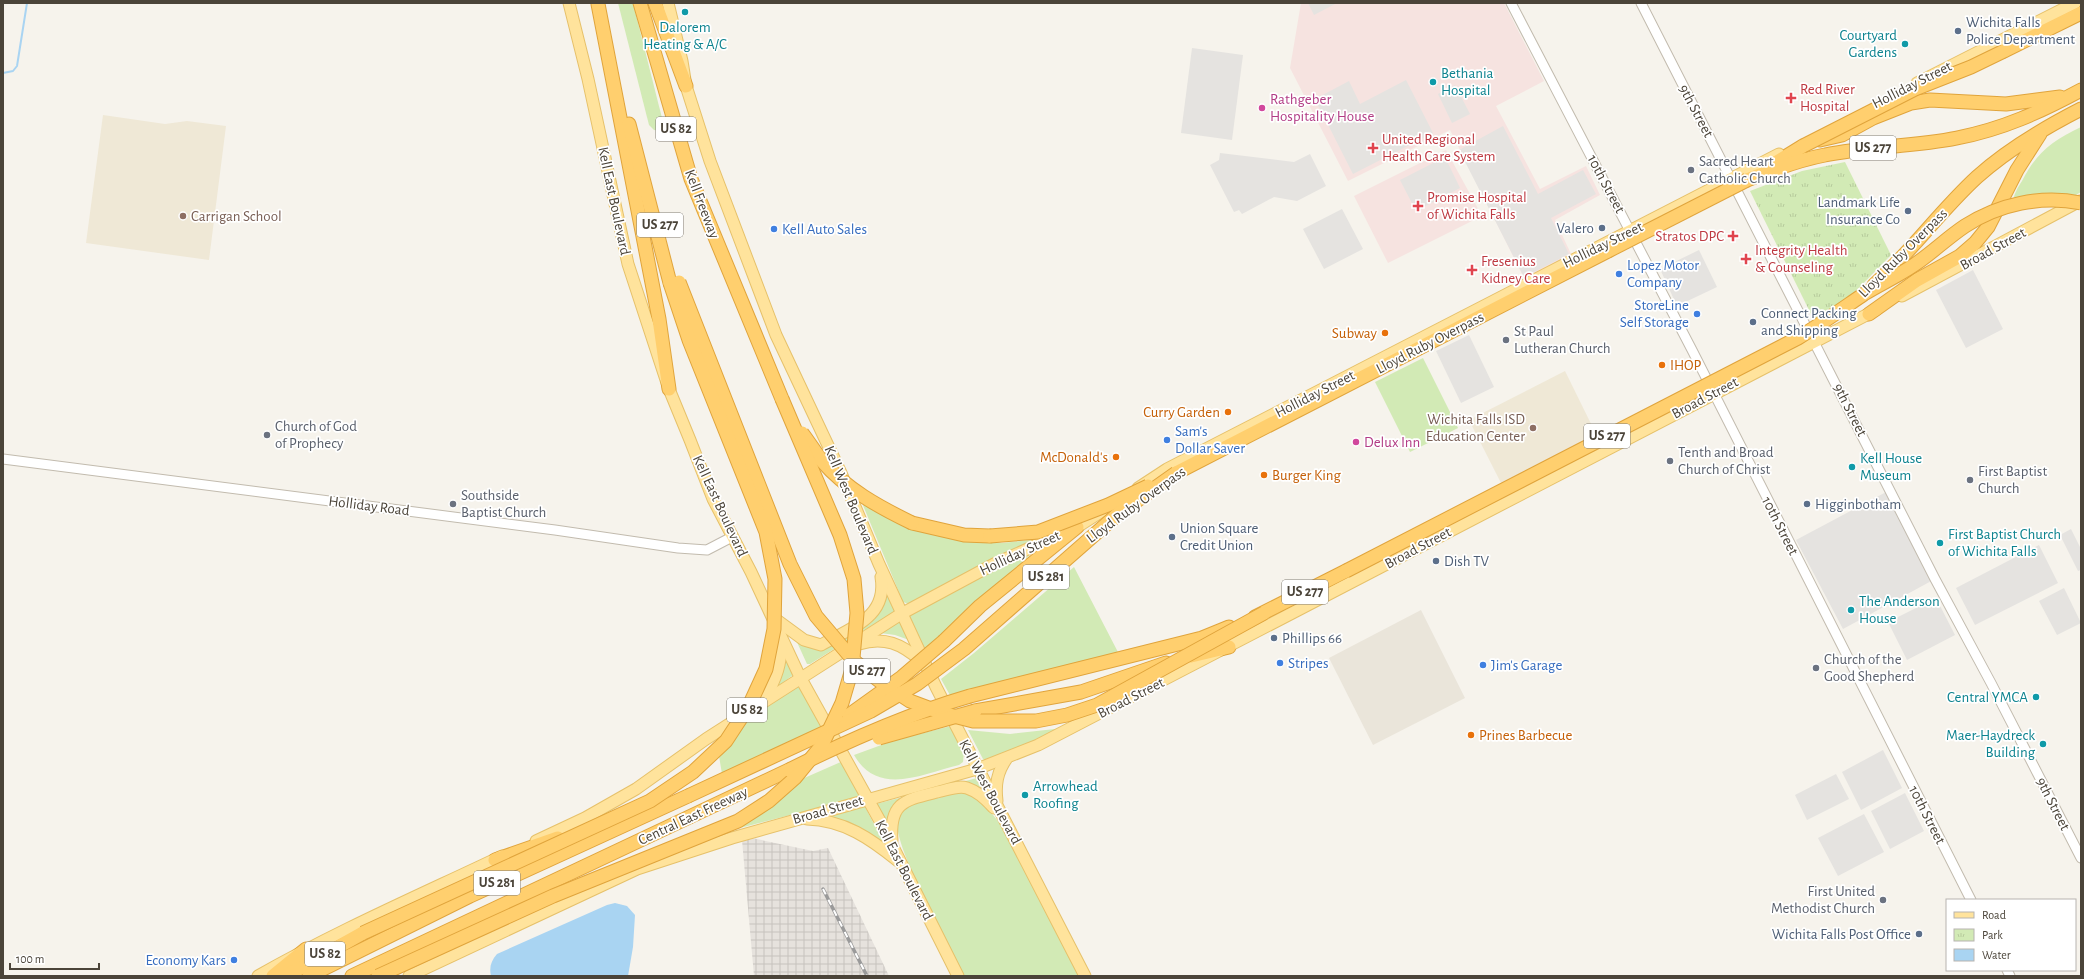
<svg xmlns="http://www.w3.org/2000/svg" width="2084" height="979" viewBox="0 0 2084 979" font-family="'Alegreya Sans',sans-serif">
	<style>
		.residential { fill: #eae5da }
		.industrial { fill: url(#industrial-grid) }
		.education { fill: #efe8d6 }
		.medical { fill: #f6e3e0 }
		.green { fill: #d2eab5 }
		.park { fill: url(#park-tufts) }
		.parking { fill: #e5e3e0 }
		.water { fill: #a9d4f2 }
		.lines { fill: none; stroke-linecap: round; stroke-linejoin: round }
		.stream { stroke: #a9d4f2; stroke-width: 2 }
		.minor-casing { stroke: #c2bbae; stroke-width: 11 }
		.major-casing { stroke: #e6c16a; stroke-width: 13 }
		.highway-casing { stroke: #e0a43c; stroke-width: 15 }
		.minor { stroke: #fff; stroke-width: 9 }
		.major { stroke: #ffe39c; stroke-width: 11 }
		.highway { stroke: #ffcf6e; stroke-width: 13 }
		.rail-casing { stroke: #9a9a9a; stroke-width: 3.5 }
		.rail { stroke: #fff; stroke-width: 2; stroke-dasharray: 6; stroke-linecap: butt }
		.highway-bridge-casing { stroke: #e0a43c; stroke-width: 15; stroke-linecap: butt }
		.highway-bridge { stroke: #ffcf6e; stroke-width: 13 }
		.culture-dot { fill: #0f9aa8; stroke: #fff; stroke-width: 1.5 }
		.service-dot { fill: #5c6f8a; stroke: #fff; stroke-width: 1.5 }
		.health-dot { fill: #e0444e; stroke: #fff; stroke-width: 1.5 }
		.hotel-dot { fill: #d1479c; stroke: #fff; stroke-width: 1.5 }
		.worship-dot { fill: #6b7280; stroke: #fff; stroke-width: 1.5 }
		.education-dot { fill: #8d6e63; stroke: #fff; stroke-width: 1.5 }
		.shop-dot { fill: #3f7fe0; stroke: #fff; stroke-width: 1.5 }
		.food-dot { fill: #e8710a; stroke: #fff; stroke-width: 1.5 }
		.labels { text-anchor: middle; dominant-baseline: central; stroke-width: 3.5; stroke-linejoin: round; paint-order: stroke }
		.shield { fill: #fff; stroke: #817c74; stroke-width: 1 }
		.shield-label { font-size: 14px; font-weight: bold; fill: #4b4439 }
		.service-label { font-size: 15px; fill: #4e5e75; stroke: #fff; text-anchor: start }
		.culture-label { font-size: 15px; fill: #0d838f; stroke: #fff; text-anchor: start }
		.street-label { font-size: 15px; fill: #4b4439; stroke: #fff }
		.health-label { font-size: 15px; fill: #be3a42; stroke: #fff; text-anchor: start }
		.hotel-label { font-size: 15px; fill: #b23c85; stroke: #fff; text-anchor: start }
		.worship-label { font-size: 15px; fill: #5b616d; stroke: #fff; text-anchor: start }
		.education-label { font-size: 15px; fill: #785e54; stroke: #fff; text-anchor: start }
		.shop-label { font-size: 15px; fill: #366cbe; stroke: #fff; text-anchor: start }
		.food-label { font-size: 15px; fill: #c56008; stroke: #fff; text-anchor: end }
	</style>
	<defs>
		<pattern id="industrial-grid" width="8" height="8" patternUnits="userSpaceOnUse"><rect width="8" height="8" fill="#e6e2dd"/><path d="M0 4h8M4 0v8" fill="none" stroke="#c7c3be"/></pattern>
		<pattern id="park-tufts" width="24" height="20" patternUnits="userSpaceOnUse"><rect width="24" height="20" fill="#d2eab5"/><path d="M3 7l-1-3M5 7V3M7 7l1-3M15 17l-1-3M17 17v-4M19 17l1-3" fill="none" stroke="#b6ca9c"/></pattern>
	</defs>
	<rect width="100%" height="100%" fill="#f6f3ec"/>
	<!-- residential -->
	<polygon class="residential" points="1421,610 1465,698 1373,745 1329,658"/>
	<!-- industrial -->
	<polygon class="industrial" points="752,838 813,851 828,848 889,976 754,976 742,840"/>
	<!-- education -->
	<g class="education">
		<polygon points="103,115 165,124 187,121 226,126 209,260 86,243"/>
		<polygon points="1565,371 1597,436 1502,485 1469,420"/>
	</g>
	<!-- medical -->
	<g class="medical">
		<polygon points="1301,3 1504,3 1544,81 1496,106 1540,189 1586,166 1600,195 1555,220 1572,256 1525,280 1450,130 1348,181 1290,68"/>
		<polygon points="1446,150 1482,216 1388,263 1354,196"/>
	</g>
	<!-- green -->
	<g class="green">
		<polygon points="618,3 633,3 663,122 661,131 654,130 649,125"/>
		<path d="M 2081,127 L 2081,192 L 2069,199 L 2013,201 C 2014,194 2018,187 2022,181 C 2037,152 2052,141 2081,127 Z"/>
		<polygon points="1423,358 1458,428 1410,452 1375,382"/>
		<polygon points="860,498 968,541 1002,543 1046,538 909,604 903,602"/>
		<polygon points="1034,551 945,637 925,649 909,615 974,579"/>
		<polygon points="1074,567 1120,656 951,697 941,679 974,653"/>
		<polygon points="885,590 896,610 895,611 810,664 807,664 796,640 806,645 873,618"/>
		<polygon points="900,619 909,640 895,635 880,633"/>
		<polygon points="784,656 794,674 779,686 777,683"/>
		<polygon points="799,684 824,726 722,774 719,756 728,747 750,717"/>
		<path d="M 951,726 L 964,752 L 963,762 L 959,765 C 922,774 878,797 854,755 L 895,740 Z"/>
		<polygon points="1064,728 987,761 983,759 968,730 1010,734"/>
		<polygon points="843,761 859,794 857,798 740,828 737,827 802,779"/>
		<polygon points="977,778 984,791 911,796 890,829 876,804"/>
		<path d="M 958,790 L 980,799 L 1011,837 L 1082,976 L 964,976 C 951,950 888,839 898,816 C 906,799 941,795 958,790 Z"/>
		<polygon points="864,805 884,843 884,845 848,822 823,815"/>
	</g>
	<!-- park -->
	<polygon class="park" points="1845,162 1891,255 1849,298 1814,320 1750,191 1802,171"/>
	<!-- parking -->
	<g class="parking">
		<polygon points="1308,3 1337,3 1314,15"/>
		<polygon points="1192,48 1243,55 1232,140 1181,133"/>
		<polygon points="1406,80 1433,133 1353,174 1315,99 1349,81 1360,104"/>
		<polygon points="1455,85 1470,114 1452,123 1438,94"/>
		<polygon points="1503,126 1538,194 1583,170 1596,194 1551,218 1569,254 1524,277 1459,150"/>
		<polygon points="1220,153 1294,162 1310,154 1326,186 1297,201 1274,197 1242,214 1239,210 1234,212 1210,165 1219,160"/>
		<polygon points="1445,157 1460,188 1416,211 1400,180"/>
		<polygon points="1342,209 1363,249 1324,269 1303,229"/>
		<polygon points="1699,250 1717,287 1677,306 1660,269"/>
		<polygon points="1973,270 2003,329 1966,348 1936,290"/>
		<polygon points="1469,335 1494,387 1461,403 1436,351"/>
		<polygon points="1888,491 1935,579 1843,629 1796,540"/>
		<polygon points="2071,529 2081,549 2081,570 2078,571 2060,535"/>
		<polygon points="2039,545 2058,583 1975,625 1956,588"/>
		<polygon points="2064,588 2081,623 2057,635 2039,601"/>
		<polygon points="1936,598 1955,635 1907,660 1888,622"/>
		<polygon points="1883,750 1902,788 1861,810 1842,772"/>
		<polygon points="1836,774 1849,799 1807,820 1795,795"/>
		<polygon points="1905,793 1924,831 1890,849 1871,811"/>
		<polygon points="1864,814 1884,852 1838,876 1818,838"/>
	</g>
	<!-- water -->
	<path class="water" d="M 615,903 L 627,906 L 635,915 L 633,947 L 628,976 L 491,976 C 489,967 491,961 497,954 L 607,905 Z"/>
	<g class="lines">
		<!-- stream -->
		<polyline class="stream" points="3,73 13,71 17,66 27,3"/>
		<defs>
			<g id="minor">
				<polyline points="1511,3 1692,350 1971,900"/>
				<polyline points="1641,3 1935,579 1991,683 2081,858"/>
				<polyline points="3,459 555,530 678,548 707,550 732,537"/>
				<polyline points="2007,970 2010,976"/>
			</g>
			<g id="major">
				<polyline points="569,3 588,79 628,264 669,389 690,440 713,499 751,572 800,677 880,821 958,976"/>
				<polyline points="668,3 682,61 686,86 710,161 776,335 841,473 879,564 936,687 1085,976"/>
				<polyline points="1917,83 2075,3"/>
				<polyline points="1902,296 2080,201"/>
				<polyline points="1138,488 1167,469 1779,154"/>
				<path d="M 774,618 L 804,640 L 821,645 C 850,628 888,618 881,577"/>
				<path d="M 859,644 C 884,636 902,644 921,661"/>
				<path d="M 765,698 C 776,679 782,663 781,641"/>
				<path d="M 997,801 C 995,785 997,772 1007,758"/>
				<path d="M 807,819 C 844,820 871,839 898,861"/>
				<polyline points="536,841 585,818 636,789 706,739 901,614 994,564 1077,527 1102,511"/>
				<path d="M 892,841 C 889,802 905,800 937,792 C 947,790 958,785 967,788 C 979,792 986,800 994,808"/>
				<path d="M 258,976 C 337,931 420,895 502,856"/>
				<polyline points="409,976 637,869 732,838 977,769 1038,745 1876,310"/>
			</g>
			<g id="highway">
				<polyline points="640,3 691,179 782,399"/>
				<polyline points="655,3 686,86"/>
				<polyline points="598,4 659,319 669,389"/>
				<polyline points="2004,51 2081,13"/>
				<polyline points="629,124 670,283"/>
				<polyline points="1820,140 1842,135 1873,118 1911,103 1930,100 2006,104 2060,97"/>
				<polyline points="1772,165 1803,146"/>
				<path d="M 1747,180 C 1772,170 1798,160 1825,155 C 1868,146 1913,147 1957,138 C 2003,129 2040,112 2081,90"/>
				<path d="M 1874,285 C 1911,252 1940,211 1977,177 C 2008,149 2044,128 2081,109"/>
				<polyline points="1869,314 1917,280 1960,256 1975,243 1988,227 2017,170 2040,134"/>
				<polyline points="1176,473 1608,251"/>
				<polyline points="912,523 964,535 990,536"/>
				<polyline points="1255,617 1346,571"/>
				<polyline points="944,641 980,606 1077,527"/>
				<polyline points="1191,656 1229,647"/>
				<polyline points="970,696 1202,638 1229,627"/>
				<polyline points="975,711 1081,692 1166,663"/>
				<polyline points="495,860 558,838"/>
				<polyline points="273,976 306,949"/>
				<polyline points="286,976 363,933"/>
				<polyline points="309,976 470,896 688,796"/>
				<polyline points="352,976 789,770"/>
			</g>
		</defs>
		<!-- minor casing -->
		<use href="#minor" class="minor-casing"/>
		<!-- major casing -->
		<use href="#major" class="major-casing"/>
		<!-- highway casing -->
		<use href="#highway" class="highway-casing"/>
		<!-- minor -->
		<use href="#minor" class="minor"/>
		<!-- major -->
		<use href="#major" class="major"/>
		<!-- highway -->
		<use href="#highway" class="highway"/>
		<defs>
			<polyline id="rail" points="823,889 867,976"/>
		</defs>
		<!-- rail casing -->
		<use href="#rail" class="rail-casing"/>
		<!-- rail -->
		<use href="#rail" class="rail"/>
		<defs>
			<g id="highway-bridge">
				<polyline points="1803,146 1915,89 1971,67 2004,51"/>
				<polyline points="1608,251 1747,180"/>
				<polyline points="679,282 790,564 816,616 854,661 881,682 910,701 942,713 973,721 1036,721 1067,715 1097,705 1264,613"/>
				<path d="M 802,433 C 809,442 815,452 822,461 C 846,489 879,507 912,523"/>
				<polyline points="990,536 1038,532 1108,505 1148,486"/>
				<path d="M 1346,571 L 1798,338 C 1821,324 1842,309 1864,294 C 1880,284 1898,276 1914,265 C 1932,253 1947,238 1965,226 C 1999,204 2041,195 2081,203"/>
				<polyline points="849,715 902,677 944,641"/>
				<polyline points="879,738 975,711"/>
				<path d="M 789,770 C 847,741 908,714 970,696"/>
				<polyline points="688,796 871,711 917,684 964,649 1118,514 1176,473"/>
				<polyline points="363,933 650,801 693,772 726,741 749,706 766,669 774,629 775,579 766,532 689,340 670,283"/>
				<polyline points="378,976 553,896 738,821 769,801 795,778 822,745 842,703 852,669 857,613 854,579 840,535 782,399"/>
			</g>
		</defs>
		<!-- highway-bridge casing -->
		<use href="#highway-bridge" class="highway-bridge-casing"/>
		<!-- highway-bridge -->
		<use href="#highway-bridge" class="highway-bridge"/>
	</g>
	<!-- markers -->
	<g class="culture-dot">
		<circle cx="685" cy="12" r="4"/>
		<circle cx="1905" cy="44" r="4"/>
		<circle cx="1433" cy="82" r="4"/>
		<circle cx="1852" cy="467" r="4"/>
		<circle cx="1940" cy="543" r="4"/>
		<circle cx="1851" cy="610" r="4"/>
		<circle cx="2036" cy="697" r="4"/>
		<circle cx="2043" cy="744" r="4"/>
		<circle cx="1025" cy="795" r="4"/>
	</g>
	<g class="service-dot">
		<circle cx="1958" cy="31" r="4"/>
		<circle cx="1908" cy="211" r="4"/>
		<circle cx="1602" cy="228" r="4"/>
		<circle cx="1753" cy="322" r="4"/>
		<circle cx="1807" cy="504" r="4"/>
		<circle cx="1172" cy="537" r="4"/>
		<circle cx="1436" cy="561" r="4"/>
		<circle cx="1274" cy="638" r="4"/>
		<circle cx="1919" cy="934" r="4"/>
	</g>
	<g class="health-dot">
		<path d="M1789 92h4v4h4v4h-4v4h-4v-4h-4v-4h4z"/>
		<path d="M1371 142h4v4h4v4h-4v4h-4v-4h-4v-4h4z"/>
		<path d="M1416 200h4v4h4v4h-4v4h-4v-4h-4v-4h4z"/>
		<path d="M1731 230h4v4h4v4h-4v4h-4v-4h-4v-4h4z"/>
		<path d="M1744 253h4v4h4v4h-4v4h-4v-4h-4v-4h4z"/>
		<path d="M1470 264h4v4h4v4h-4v4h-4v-4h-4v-4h4z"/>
	</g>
	<g class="hotel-dot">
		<circle cx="1262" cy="108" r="4"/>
		<circle cx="1356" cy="442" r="4"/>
	</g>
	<g class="worship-dot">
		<circle cx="1691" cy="170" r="4"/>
		<circle cx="1506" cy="340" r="4"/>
		<circle cx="267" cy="435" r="4"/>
		<circle cx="1670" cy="461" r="4"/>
		<circle cx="1970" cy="480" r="4"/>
		<circle cx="453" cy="504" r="4"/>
		<circle cx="1816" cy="668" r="4"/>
		<circle cx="1883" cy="900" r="4"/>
	</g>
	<g class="education-dot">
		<circle cx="183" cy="216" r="4"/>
		<circle cx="1533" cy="428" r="4"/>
	</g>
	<g class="shop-dot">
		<circle cx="774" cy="229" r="4"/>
		<circle cx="1619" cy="274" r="4"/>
		<circle cx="1697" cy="314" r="4"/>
		<circle cx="1167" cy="440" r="4"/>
		<circle cx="1280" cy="663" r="4"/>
		<circle cx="1483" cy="665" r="4"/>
		<circle cx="234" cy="960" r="4"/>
	</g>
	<g class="food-dot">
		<circle cx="1385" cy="333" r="4"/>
		<circle cx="1662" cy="365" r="4"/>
		<circle cx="1228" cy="412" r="4"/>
		<circle cx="1116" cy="457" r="4"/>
		<circle cx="1264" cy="475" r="4"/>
		<circle cx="1471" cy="735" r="4"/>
	</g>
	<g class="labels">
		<!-- shield labels -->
		<g class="shield">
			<rect x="656" y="117" width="40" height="24" rx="3"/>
			<rect x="1850" y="136" width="46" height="24" rx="3"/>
			<rect x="637" y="213" width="46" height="24" rx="3"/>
			<rect x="1584" y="424" width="46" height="24" rx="3"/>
			<rect x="1023" y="565" width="46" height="24" rx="3"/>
			<rect x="1282" y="580" width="46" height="24" rx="3"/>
			<rect x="844" y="659" width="46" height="24" rx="3"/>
			<rect x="727" y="698" width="40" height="24" rx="3"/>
			<rect x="474" y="871" width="46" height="24" rx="3"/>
			<rect x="305" y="942" width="40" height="24" rx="3"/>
		</g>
		<g class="shield-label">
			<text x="676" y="129">US 82</text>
			<text x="1873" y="148">US 277</text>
			<text x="660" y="225">US 277</text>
			<text x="1607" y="436">US 277</text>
			<text x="1046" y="577">US 281</text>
			<text x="1305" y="592">US 277</text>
			<text x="867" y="671">US 277</text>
			<text x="747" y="710">US 82</text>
			<text x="497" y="883">US 281</text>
			<text x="325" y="954">US 82</text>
		</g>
		<!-- service labels -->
		<g class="service-label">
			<text x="1966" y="22">Wichita Falls<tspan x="1966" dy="17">Police Department</tspan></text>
			<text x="1900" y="202" text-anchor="end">Landmark Life<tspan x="1900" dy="17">Insurance Co</tspan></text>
			<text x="1594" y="228" text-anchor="end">Valero</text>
			<text x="1761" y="313">Connect Packing<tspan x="1761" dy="17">and Shipping</tspan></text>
			<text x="1815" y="504">Higginbotham</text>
			<text x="1180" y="528">Union Square<tspan x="1180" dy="17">Credit Union</tspan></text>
			<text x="1444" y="561">Dish TV</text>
			<text x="1282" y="638">Phillips 66</text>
			<text x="1911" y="934" text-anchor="end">Wichita Falls Post Office</text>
		</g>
		<!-- culture labels -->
		<g class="culture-label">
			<text x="685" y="27" text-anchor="middle">Dalorem<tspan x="685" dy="17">Heating &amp; A/C</tspan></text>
			<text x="1897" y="35" text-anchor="end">Courtyard<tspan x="1897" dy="17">Gardens</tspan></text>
			<text x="1441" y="73">Bethania<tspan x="1441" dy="17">Hospital</tspan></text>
			<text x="1860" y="458">Kell House<tspan x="1860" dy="17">Museum</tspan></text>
			<text x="1948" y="534">First Baptist Church<tspan x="1948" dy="17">of Wichita Falls</tspan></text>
			<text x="1859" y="601">The Anderson<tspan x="1859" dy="17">House</tspan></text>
			<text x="2028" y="697" text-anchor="end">Central YMCA</text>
			<text x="2035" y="735" text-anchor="end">Maer-Haydreck<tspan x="2035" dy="17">Building</tspan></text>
			<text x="1033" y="786">Arrowhead<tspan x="1033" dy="17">Roofing</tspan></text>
		</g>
		<!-- street labels -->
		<g class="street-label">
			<text transform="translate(1912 85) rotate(-27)">Holliday Street</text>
			<text transform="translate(1696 111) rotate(62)">9th Street</text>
			<text transform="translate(1606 184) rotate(62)">10th Street</text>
			<text transform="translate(614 201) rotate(78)">Kell East Boulevard</text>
			<text transform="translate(702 204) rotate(69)">Kell Freeway</text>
			<text transform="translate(1603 245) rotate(-26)">Holliday Street</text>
			<text transform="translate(1993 249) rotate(-29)">Broad Street</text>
			<text transform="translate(1903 253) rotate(-45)">Lloyd Ruby Overpass</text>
			<text transform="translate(1430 343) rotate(-27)">Lloyd Ruby Overpass</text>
			<text transform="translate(1315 394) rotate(-27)">Holliday Street</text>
			<text transform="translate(1705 398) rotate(-28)">Broad Street</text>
			<text transform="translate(1850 410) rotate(63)">9th Street</text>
			<text transform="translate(851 500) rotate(67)">Kell West Boulevard</text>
			<text transform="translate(1136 505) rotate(-36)">Lloyd Ruby Overpass</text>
			<text transform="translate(369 506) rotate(7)">Holliday Road</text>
			<text transform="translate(720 506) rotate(65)">Kell East Boulevard</text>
			<text transform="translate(1780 526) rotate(63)">10th Street</text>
			<text transform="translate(1418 548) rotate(-28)">Broad Street</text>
			<text transform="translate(1020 553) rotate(-25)">Holliday Street</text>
			<text transform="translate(1131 698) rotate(-27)">Broad Street</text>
			<text transform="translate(990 792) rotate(62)">Kell West Boulevard</text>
			<text transform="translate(2053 804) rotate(63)">9th Street</text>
			<text transform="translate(828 810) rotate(-16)">Broad Street</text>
			<text transform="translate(1927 815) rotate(63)">10th Street</text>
			<text transform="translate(693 816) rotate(-25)">Central East Freeway</text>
			<text transform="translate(904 870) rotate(63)">Kell East Boulevard</text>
		</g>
		<!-- health labels -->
		<g class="health-label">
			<text x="1800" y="89">Red River<tspan x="1800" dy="17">Hospital</tspan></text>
			<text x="1382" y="139">United Regional<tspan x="1382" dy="17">Health Care System</tspan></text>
			<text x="1427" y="197">Promise Hospital<tspan x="1427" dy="17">of Wichita Falls</tspan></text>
			<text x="1724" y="236" text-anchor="end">Stratos DPC</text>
			<text x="1755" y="250">Integrity Health<tspan x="1755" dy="17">&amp; Counseling</tspan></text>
			<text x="1481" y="261">Fresenius<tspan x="1481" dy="17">Kidney Care</tspan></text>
		</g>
		<!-- hotel labels -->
		<g class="hotel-label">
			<text x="1270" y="99">Rathgeber<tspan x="1270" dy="17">Hospitality House</tspan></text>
			<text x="1364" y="442">Delux Inn</text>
		</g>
		<!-- worship labels -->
		<g class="worship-label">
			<text x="1699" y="161">Sacred Heart<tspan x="1699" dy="17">Catholic Church</tspan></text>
			<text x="1514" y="331">St Paul<tspan x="1514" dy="17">Lutheran Church</tspan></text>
			<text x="275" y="426">Church of God<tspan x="275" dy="17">of Prophecy</tspan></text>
			<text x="1678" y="452">Tenth and Broad<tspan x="1678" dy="17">Church of Christ</tspan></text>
			<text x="1978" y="471">First Baptist<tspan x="1978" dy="17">Church</tspan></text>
			<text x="461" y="495">Southside<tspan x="461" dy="17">Baptist Church</tspan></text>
			<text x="1824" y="659">Church of the<tspan x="1824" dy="17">Good Shepherd</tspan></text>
			<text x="1875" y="891" text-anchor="end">First United<tspan x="1875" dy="17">Methodist Church</tspan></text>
		</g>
		<!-- education labels -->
		<g class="education-label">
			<text x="191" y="216">Carrigan School</text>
			<text x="1525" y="419" text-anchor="end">Wichita Falls ISD<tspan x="1525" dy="17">Education Center</tspan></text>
		</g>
		<!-- shop labels -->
		<g class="shop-label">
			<text x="782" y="229">Kell Auto Sales</text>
			<text x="1627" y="265">Lopez Motor<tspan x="1627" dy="17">Company</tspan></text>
			<text x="1689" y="305" text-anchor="end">StoreLine<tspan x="1689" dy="17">Self Storage</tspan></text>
			<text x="1175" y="431">Sam's<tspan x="1175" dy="17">Dollar Saver</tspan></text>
			<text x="1288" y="663">Stripes</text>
			<text x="1491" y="665">Jim's Garage</text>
			<text x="226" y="960" text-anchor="end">Economy Kars</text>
		</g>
		<!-- food labels -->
		<g class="food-label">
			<text x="1377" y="333">Subway</text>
			<text x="1670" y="365" text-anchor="start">IHOP</text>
			<text x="1220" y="412">Curry Garden</text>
			<text x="1108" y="457">McDonald's</text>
			<text x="1272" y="475" text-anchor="start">Burger King</text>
			<text x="1479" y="735" text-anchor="start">Prines Barbecue</text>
		</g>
	</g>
	<!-- border -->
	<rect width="2084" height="979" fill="none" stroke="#4b4439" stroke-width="8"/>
	<!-- legend -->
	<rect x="1946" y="899" width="130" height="72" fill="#ffffff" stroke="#b7b4b0"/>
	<rect x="1954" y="912" width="20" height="6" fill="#ffe39c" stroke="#b7b4b0"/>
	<text x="1982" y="919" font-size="12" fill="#4b4439">Road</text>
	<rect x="1954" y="929" width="20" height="12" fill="url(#park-tufts)" stroke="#b7b4b0"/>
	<text x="1982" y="939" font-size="12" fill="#4b4439">Park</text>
	<rect x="1954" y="949" width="20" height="12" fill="#a9d4f2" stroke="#b7b4b0"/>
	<text x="1982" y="959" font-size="12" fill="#4b4439">Water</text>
	<!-- scale -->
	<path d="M10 963v6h89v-6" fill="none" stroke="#4b4439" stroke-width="2"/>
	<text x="16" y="963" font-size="12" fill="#4b4439" stroke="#ffffff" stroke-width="3" paint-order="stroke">100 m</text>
</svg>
